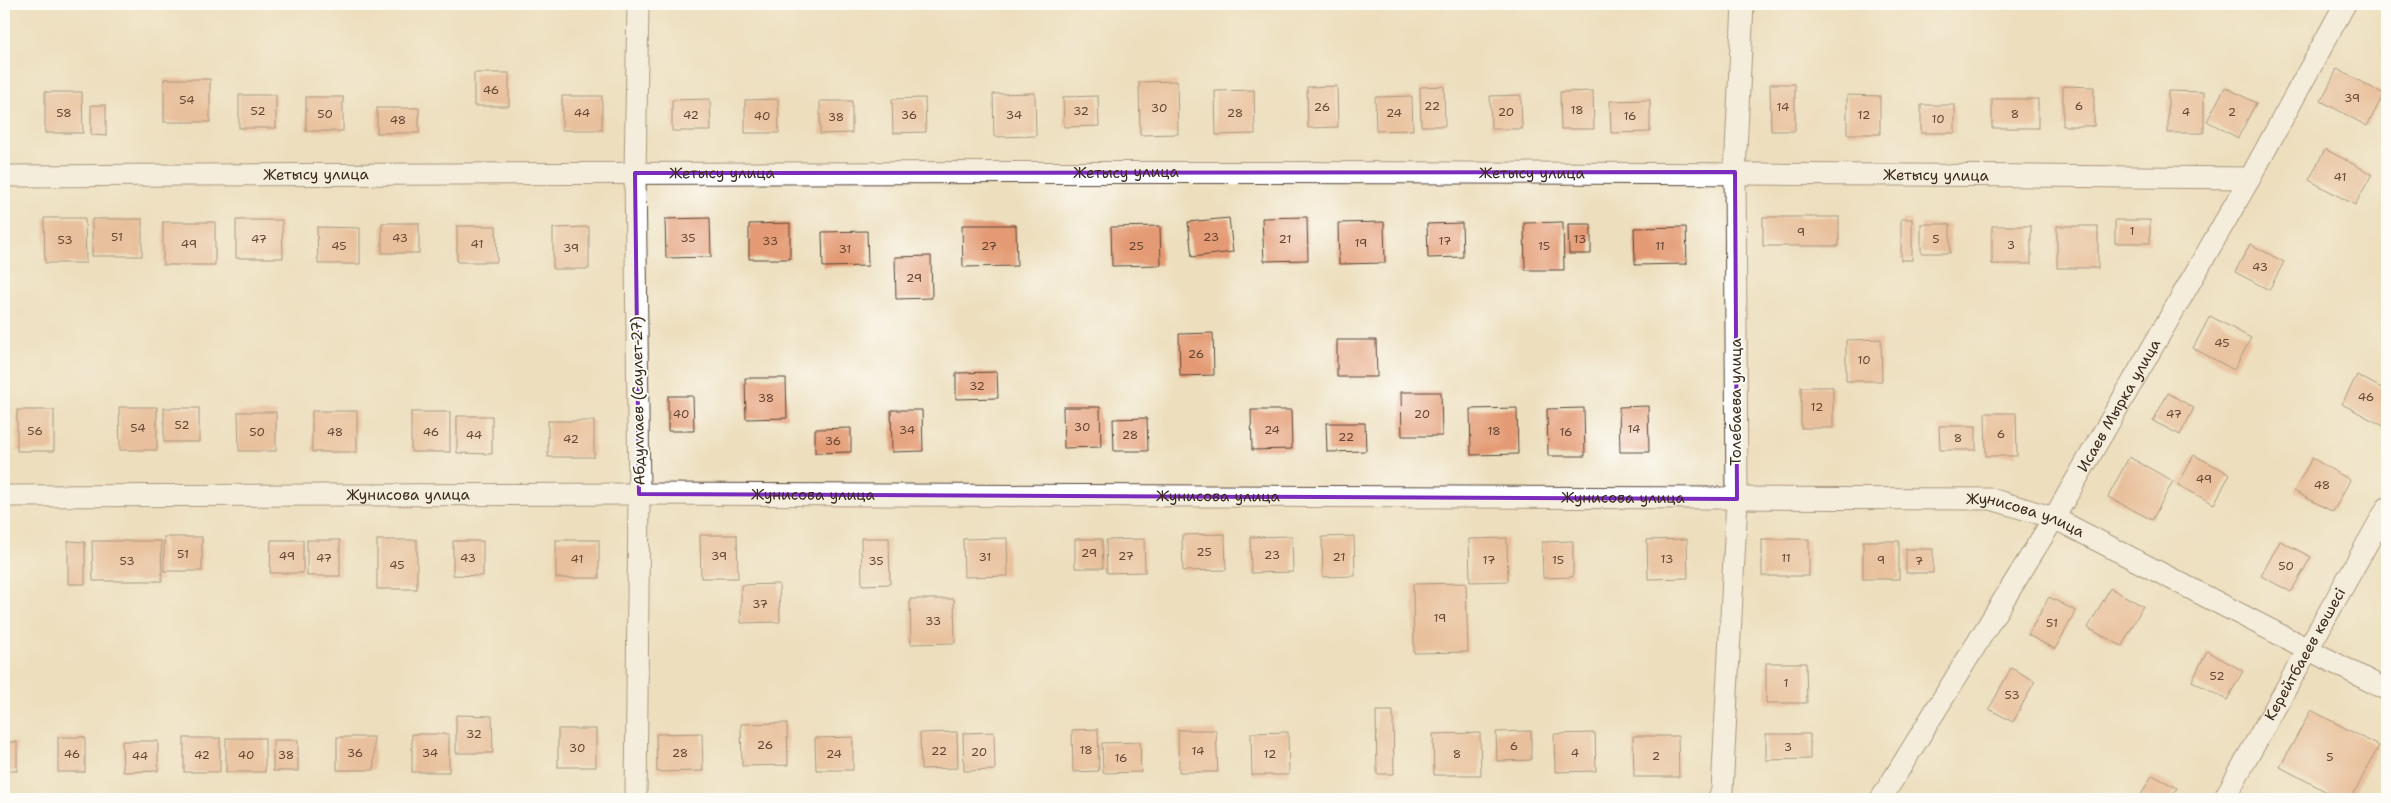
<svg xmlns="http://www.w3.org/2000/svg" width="2391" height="803" viewBox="0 0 2391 803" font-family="'Shantell Sans',sans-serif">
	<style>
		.building { fill: #e49b75 }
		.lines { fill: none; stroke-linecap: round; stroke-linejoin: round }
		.street-casing { stroke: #564536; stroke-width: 23 }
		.street { stroke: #fff; stroke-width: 21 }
		.marked { fill: none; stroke: #7b2cbf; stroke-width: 4; stroke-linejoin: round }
		.labels { text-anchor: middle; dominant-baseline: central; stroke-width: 4; stroke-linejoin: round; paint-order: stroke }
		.number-label { font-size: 12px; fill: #654634 }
		.street-label { font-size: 15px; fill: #3b2a1e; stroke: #fdfcf7 }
	</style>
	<rect width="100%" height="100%" fill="#fdfcf7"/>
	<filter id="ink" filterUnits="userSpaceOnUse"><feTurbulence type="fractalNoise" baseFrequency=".02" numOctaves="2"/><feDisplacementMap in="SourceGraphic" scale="10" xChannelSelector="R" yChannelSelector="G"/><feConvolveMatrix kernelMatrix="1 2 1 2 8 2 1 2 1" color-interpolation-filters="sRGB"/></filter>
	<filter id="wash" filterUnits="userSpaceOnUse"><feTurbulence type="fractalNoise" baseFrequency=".0096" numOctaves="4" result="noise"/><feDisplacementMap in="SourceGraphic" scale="20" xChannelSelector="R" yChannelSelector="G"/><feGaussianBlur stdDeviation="1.12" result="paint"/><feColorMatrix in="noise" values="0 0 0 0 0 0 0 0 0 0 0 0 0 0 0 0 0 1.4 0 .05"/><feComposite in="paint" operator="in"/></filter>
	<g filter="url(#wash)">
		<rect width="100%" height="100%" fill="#eddfbe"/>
		<g id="blocks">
			<!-- building -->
			<g class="building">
				<polygon points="2337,69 2384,94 2367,126 2321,101"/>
				<rect x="474" y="73" width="35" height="33"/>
				<rect x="164" y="79" width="46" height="43"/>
				<polygon points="1177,81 1178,134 1140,135 1139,82"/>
				<polygon points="1770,84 1795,84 1795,131 1771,131"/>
				<polygon points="1337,86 1338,127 1308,128 1307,87"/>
				<polygon points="1444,86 1445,126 1421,126 1420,87"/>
				<polygon points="2063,86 2094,87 2094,126 2063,126"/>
				<polygon points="2225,87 2256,103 2238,138 2207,121"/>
				<polygon points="1254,90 1255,134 1216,135 1215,91"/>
				<polygon points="1593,91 1594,129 1561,129 1560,92"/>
				<polygon points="2168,91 2204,92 2204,133 2168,133"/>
				<polygon points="45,92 82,92 83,133 45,133"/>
				<polygon points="1035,93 1036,136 994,137 993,94"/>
				<rect x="239" y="95" width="37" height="33"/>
				<polygon points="1521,95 1522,129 1491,129 1490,96"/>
				<polygon points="1847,95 1880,96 1880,134 1847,134"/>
				<rect x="562" y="96" width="40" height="34"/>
				<polygon points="1098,96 1099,126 1064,127 1063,97"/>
				<polygon points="1412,96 1413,130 1376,131 1375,97"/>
				<rect x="306" y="97" width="37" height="34"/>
				<polygon points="925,98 926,132 893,133 892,99"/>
				<polygon points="710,99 711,131 672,131 672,100"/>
				<polygon points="778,99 779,133 745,133 745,100"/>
				<rect x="1992" y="99" width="46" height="29"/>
				<polygon points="1650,100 1650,132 1611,133 1610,101"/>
				<polygon points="820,101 852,101 852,133 820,134"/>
				<polygon points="91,105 106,105 106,136 91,135"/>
				<rect x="1921" y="105" width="34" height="28"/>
				<rect x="377" y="108" width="42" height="25"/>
				<polygon points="2325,149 2372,174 2355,205 2309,180"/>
				<polygon points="1307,217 1308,260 1264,261 1262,218"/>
				<rect x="1763" y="217" width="76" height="29"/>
				<polygon points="44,218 85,218 86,263 45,263"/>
				<polygon points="710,218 711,257 666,258 665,219"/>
				<polygon points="1229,218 1233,252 1192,257 1188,222"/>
				<rect x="92" y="219" width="50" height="37"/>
				<rect x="1901" y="219" width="11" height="41"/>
				<polygon points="236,220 282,220 283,258 236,258"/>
				<rect x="2115" y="220" width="35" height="23"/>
				<rect x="163" y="222" width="52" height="43"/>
				<polygon points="1384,222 1385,263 1339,264 1338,223"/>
				<polygon points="1563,222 1564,270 1525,270 1524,223"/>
				<rect x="382" y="223" width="37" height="30"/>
				<polygon points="790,223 790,259 749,259 749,224"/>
				<polygon points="1462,223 1463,257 1428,258 1427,224"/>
				<polygon points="1568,224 1591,224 1591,254 1569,254"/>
				<rect x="1921" y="224" width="29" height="29"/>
				<polygon points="962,225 1016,225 1017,266 963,267"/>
				<polygon points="457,226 496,226 497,262 457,262"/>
				<polygon points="1160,226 1161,265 1112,266 1111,227"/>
				<rect x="1992" y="226" width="39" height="38"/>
				<rect x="2057" y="226" width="41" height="42"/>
				<polygon points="317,227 360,228 360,264 318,264"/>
				<polygon points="589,227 589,269 553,269 553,228"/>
				<polygon points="1686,227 1687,264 1635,265 1634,228"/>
				<polygon points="867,231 868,266 823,267 822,232"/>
				<polygon points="2250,244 2284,262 2269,290 2235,272"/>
				<polygon points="931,256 932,298 896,299 895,257"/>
				<polygon points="2210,316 2251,338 2234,370 2193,348"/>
				<polygon points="1213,333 1214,375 1180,376 1179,334"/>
				<polygon points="1881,339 1882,381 1846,381 1846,340"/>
				<polygon points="1337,340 1376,340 1377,377 1337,377"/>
				<polygon points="997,372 998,398 956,399 956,373"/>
				<polygon points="2357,375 2387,391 2387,428 2342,404"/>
				<polygon points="745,378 786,378 787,418 746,419"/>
				<rect x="1801" y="387" width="32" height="41"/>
				<polygon points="1401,392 1441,392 1442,436 1402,436"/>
				<polygon points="2168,393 2194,408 2180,435 2153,421"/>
				<polygon points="668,396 693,396 694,431 668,431"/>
				<polygon points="1648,406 1649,452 1620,452 1619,407"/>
				<polygon points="119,407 157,407 157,450 120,450"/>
				<polygon points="1063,407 1100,407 1101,447 1064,448"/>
				<rect x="164" y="408" width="35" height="34"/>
				<polygon points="1517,408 1518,454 1471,455 1470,409"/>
				<polygon points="1584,408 1585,456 1548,456 1547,409"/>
				<rect x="17" y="410" width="37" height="41"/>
				<polygon points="891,410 922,410 923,451 892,452"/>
				<polygon points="1251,410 1291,410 1292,449 1252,450"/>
				<rect x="312" y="411" width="45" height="41"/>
				<polygon points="238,412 276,412 276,451 239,451"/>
				<rect x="411" y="412" width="39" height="40"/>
				<polygon points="1985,413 2016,413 2017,456 1986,456"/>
				<polygon points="457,416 492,416 492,454 457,453"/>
				<polygon points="1147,418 1148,451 1114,451 1113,419"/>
				<rect x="548" y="421" width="46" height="36"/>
				<polygon points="1326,423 1365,423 1366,451 1327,452"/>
				<polygon points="1939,426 1976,426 1976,450 1940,450"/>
				<polygon points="851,428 851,452 815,453 815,429"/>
				<polygon points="2194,455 2230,474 2214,504 2178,485"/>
				<polygon points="2129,457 2173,481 2152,520 2108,497"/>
				<polygon points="2312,458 2350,480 2333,512 2294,491"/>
				<polygon points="1225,534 1226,570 1183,571 1182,535"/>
				<polygon points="700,535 737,535 738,578 701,578"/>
				<polygon points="1292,536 1293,572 1251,573 1250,537"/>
				<polygon points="1354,536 1355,576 1323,577 1322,537"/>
				<rect x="164" y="537" width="38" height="34"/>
				<polygon points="861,538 889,538 890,584 862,585"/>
				<polygon points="1007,538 1008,576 964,577 963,539"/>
				<polygon points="1507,538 1508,581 1470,582 1469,539"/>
				<polygon points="1075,539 1102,539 1103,568 1075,568"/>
				<polygon points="1144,539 1145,572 1107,573 1106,540"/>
				<polygon points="1687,539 1688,578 1648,579 1647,540"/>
				<rect x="1762" y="539" width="47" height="37"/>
				<polygon points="271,540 303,540 303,573 270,573"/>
				<rect x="307" y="540" width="33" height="36"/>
				<rect x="377" y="540" width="40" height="49"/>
				<rect x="556" y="540" width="43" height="38"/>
				<polygon points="68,541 85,542 85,584 68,584"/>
				<polygon points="92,541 161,541 162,581 93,581"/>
				<polygon points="453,541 483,541 483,576 453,575"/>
				<polygon points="1573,541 1573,577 1543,578 1542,542"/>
				<rect x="1863" y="541" width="36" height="38"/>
				<polygon points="2280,541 2311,557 2291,592 2261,576"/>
				<rect x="1906" y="549" width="27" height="24"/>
				<polygon points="1466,583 1468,652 1414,653 1413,584"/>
				<polygon points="779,584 780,622 741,623 741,585"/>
				<polygon points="2110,588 2143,606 2122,646 2088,628"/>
				<polygon points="2049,597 2076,611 2055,649 2028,635"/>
				<polygon points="910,599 954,599 955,643 911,644"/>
				<polygon points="2207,651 2243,671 2227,700 2192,681"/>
				<polygon points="1766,663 1806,663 1807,703 1766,703"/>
				<polygon points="2011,668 2035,681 2013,722 1989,709"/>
				<polygon points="2311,710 2379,746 2351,799 2340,799 2280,767"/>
				<polygon points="1376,711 1393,711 1394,774 1377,774"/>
				<polygon points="456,715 492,716 493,753 456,753"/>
				<polygon points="787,723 788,765 742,766 741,724"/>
				<rect x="558" y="729" width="38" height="38"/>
				<polygon points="1098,729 1099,771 1073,772 1072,730"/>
				<polygon points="1178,730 1216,730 1218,772 1179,772"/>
				<polygon points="1531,731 1531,760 1497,761 1496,732"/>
				<polygon points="957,732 958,768 921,769 920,733"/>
				<polygon points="994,732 995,770 964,771 963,733"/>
				<polygon points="1288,732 1289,775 1252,775 1251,733"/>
				<polygon points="702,733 703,771 657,772 656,734"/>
				<polygon points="1480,733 1481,775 1434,775 1433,734"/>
				<polygon points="1595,733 1596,771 1555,772 1554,734"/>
				<rect x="412" y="734" width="37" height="38"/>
				<polygon points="1766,734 1810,734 1810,759 1766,760"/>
				<polygon points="1633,736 1678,736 1679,777 1634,777"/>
				<rect x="58" y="737" width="27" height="35"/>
				<rect x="337" y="737" width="37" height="33"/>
				<polygon points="853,737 853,770 816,770 815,738"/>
				<rect x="184" y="738" width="36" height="34"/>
				<rect x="226" y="738" width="39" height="34"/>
				<rect x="273" y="740" width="25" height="31"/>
				<polygon points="122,741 158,741 158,771 123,772"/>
				<rect x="4" y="742" width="13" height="29"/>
				<polygon points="1140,742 1141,772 1103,773 1102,743"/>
				<polygon points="2152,775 2177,788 2171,799 2145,799 2140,797"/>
			</g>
		</g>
	</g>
	<g filter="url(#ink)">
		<use href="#blocks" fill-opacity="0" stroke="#564536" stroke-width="1"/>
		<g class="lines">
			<defs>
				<g id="street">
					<path id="s1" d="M 4,176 C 753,172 1501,170 2250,178"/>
					<path id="s2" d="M 4,496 L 639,494 L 1991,499 L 2054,518 L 2387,690"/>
					<polyline points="636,799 639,494 635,173 638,4"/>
					<polyline points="1718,799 1722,791 1737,499 1735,172 1743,4"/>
					<path id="s3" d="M 1881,799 L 2054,518 L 2250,178 L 2345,4"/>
					<path id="s4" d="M 2224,799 L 2387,508"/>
				</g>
			</defs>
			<!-- street casing -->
			<use href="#street" class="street-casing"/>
			<!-- street -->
			<use href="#street" class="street"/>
		</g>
	</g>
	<!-- marked area -->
	<path d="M0 0H2391V803H0ZM 1735,172 L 1737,499 L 639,494 L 635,173 Z" fill="#eddfbe" fill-opacity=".55" fill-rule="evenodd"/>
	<path class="marked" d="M 1735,172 L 1737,499 L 639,494 L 635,173 Z"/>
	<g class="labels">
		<!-- number labels -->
		<g class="number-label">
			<text x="491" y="90">46</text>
			<text x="2352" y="98">39</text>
			<text x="187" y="100">54</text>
			<text x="1432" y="106">22</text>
			<text x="2079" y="106">6</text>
			<text x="1322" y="107">26</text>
			<text x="1783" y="107">14</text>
			<text x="1159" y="108">30</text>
			<text x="1577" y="110">18</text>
			<text x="258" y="111">52</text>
			<text x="1081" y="111">32</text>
			<text x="1506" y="112">20</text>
			<text x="2186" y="112">4</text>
			<text x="2232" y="112">2</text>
			<text x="64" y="113">58</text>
			<text x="582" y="113">44</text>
			<text x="1235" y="113">28</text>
			<text x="1394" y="113">24</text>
			<text x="325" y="114">50</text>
			<text x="2015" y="114">8</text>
			<text x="691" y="115">42</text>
			<text x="909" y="115">36</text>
			<text x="1014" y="115">34</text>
			<text x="1864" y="115">12</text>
			<text x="762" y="116">40</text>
			<text x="1630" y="116">16</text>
			<text x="836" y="117">38</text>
			<text x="1938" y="119">10</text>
			<text x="398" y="120">48</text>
			<text x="2340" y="177">41</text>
			<text x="2132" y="231">1</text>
			<text x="1801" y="232">9</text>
			<text x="117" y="237">51</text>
			<text x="1211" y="237">23</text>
			<text x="400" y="238">43</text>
			<text x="688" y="238">35</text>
			<text x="259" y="239">47</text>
			<text x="1285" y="239">21</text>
			<text x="1580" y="239">13</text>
			<text x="1936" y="239">5</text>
			<text x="65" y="240">53</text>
			<text x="770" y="241">33</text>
			<text x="1445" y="241">17</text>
			<text x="1361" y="243">19</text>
			<text x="189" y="244">49</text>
			<text x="477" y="244">41</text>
			<text x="2011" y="245">3</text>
			<text x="339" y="246">45</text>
			<text x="989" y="246">27</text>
			<text x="1136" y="246">25</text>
			<text x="1544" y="246">15</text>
			<text x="1660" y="246">11</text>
			<text x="571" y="248">39</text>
			<text x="845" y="249">31</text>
			<text x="2260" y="267">43</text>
			<text x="914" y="278">29</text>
			<text x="2222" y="343">45</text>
			<text x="1196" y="354">26</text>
			<text x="1864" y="360">10</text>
			<text x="977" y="386">32</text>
			<text x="2366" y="397">46</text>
			<text x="766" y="398">38</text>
			<text x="1817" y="407">12</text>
			<text x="681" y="414">40</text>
			<text x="1422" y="414">20</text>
			<text x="2174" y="414">47</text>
			<text x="182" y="425">52</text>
			<text x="1082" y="427">30</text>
			<text x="138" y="428">54</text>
			<text x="1634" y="429">14</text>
			<text x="907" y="430">34</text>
			<text x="1272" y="430">24</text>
			<text x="35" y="431">56</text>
			<text x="1494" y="431">18</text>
			<text x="257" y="432">50</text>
			<text x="335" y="432">48</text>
			<text x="431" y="432">46</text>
			<text x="1566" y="432">16</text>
			<text x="2001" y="434">6</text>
			<text x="474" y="435">44</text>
			<text x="1130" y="435">28</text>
			<text x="1346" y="437">22</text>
			<text x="1958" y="438">8</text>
			<text x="571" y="439">42</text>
			<text x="833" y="441">36</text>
			<text x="2204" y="479">49</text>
			<text x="2322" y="485">48</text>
			<text x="1204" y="552">25</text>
			<text x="1089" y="553">29</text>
			<text x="183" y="554">51</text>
			<text x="1272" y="555">23</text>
			<text x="287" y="556">49</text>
			<text x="719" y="556">39</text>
			<text x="1126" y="556">27</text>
			<text x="985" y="557">31</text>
			<text x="1339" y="557">21</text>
			<text x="324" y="558">47</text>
			<text x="468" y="558">43</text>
			<text x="1786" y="558">11</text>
			<text x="577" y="559">41</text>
			<text x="1667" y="559">13</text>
			<text x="1489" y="560">17</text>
			<text x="1558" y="560">15</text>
			<text x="1881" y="560">9</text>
			<text x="127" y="561">53</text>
			<text x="876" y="561">35</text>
			<text x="1919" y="561">7</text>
			<text x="397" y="565">45</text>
			<text x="2286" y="566">50</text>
			<text x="760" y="604">37</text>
			<text x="1440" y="618">19</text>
			<text x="933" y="621">33</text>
			<text x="2052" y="623">51</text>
			<text x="2217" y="676">52</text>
			<text x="1786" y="683">1</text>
			<text x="2012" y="695">53</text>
			<text x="474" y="734">32</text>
			<text x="765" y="745">26</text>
			<text x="1514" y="746">6</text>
			<text x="1788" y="747">3</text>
			<text x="577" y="748">30</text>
			<text x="1086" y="750">18</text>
			<text x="939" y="751">22</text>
			<text x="1198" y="751">14</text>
			<text x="979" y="752">20</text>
			<text x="355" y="753">36</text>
			<text x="430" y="753">34</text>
			<text x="680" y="753">28</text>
			<text x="1575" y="753">4</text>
			<text x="72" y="754">46</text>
			<text x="834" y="754">24</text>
			<text x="1270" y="754">12</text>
			<text x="1457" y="754">8</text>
			<text x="202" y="755">42</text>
			<text x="246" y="755">40</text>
			<text x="286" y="755">38</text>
			<text x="140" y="756">44</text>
			<text x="1656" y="756">2</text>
			<text x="2330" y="757">5</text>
			<text x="1121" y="758">16</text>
		</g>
		<!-- street labels -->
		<g class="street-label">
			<text stroke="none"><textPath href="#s1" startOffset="1528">Жетысу улица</textPath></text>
			<text stroke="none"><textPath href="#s1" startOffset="718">Жетысу улица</textPath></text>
			<text stroke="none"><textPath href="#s1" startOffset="1122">Жетысу улица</textPath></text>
			<text stroke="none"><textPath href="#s1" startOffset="312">Жетысу улица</textPath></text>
			<text stroke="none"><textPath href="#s1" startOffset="1932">Жетысу улица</textPath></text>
			<text transform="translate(638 401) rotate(-91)">Абдуллаев (Саулет-27)</text>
			<text transform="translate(1736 402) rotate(-90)">Толебаева улица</text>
			<text stroke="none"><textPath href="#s3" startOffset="460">Исаев Мырка улица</textPath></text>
			<text stroke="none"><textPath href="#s2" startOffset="404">Жунисова улица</textPath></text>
			<text stroke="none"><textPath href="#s2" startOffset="809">Жунисова улица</textPath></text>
			<text stroke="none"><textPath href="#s2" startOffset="1214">Жунисова улица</textPath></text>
			<text stroke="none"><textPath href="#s2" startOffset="1619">Жунисова улица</textPath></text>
			<text stroke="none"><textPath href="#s2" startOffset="2024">Жунисова улица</textPath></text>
			<text stroke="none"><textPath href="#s4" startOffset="166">Керейтбаеев көшесі</textPath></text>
		</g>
	</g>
	<!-- margin -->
	<rect width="2391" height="803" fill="none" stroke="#fdfcf7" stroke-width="20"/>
</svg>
